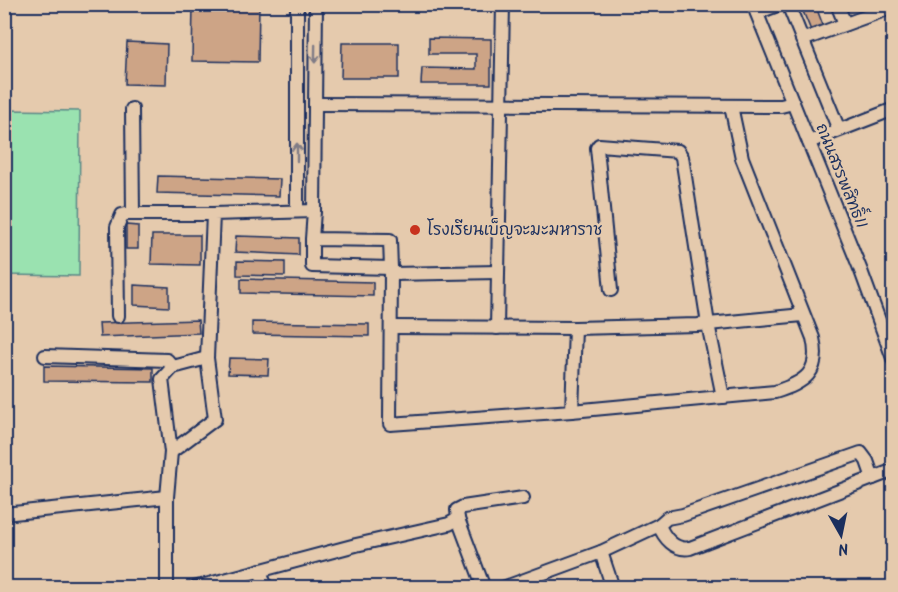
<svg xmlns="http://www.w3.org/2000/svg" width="898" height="592" viewBox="0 0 898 592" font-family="Kalam,'Playpen Sans Thai',sans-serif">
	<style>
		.green { fill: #9ae2b0; stroke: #5a8887; stroke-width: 1.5 }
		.building { fill: #cda486; stroke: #1b2f5e; stroke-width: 1.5 }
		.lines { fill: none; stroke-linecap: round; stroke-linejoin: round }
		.minor-casing { stroke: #1b2f5e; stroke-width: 16 }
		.minor { stroke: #e5caad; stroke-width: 12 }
		.oneway { stroke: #807c86 }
		.poi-dot { fill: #c8321e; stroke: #e5caad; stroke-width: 2 }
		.labels { text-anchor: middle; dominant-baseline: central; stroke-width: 5; stroke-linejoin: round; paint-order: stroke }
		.street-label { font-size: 16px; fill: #1b2f5e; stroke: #e5caad }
		.poi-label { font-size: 16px; fill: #1b2f5e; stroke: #e5caad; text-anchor: start }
	</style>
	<rect width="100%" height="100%" fill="#e5caad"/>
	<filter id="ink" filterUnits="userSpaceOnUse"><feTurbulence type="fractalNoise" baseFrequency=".0167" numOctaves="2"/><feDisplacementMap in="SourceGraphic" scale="12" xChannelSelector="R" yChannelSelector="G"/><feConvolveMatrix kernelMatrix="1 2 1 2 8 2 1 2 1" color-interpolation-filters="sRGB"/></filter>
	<g filter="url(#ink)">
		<!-- green -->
		<polygon class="green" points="5,110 80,111 79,276 5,275"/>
		<!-- building -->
		<g class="building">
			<polygon points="193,4 259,4 258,62 192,61"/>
			<polygon points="800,4 815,4 824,28 812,33"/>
			<polygon points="429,38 491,39 491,84 421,84 422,68 476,69 476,54 429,54"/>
			<polygon points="127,42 167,44 166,85 125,84"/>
			<polygon points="342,43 399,43 399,78 341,78"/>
			<polygon points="158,176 280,179 279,196 157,193"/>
			<polygon points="126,225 138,226 138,249 126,249"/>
			<polygon points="152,235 200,235 200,265 151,264"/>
			<polygon points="236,236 299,238 299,255 235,252"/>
			<polygon points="237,261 285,262 285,276 237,275"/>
			<polygon points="241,279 373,282 373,296 241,293"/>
			<polygon points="134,285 169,287 169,307 134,305"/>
			<polygon points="198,320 199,333 100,337 99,323"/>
			<polygon points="252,322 369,324 369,336 252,334"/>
			<polygon points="229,358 269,359 268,375 228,374"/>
			<polygon points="44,366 153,368 153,382 44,381"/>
		</g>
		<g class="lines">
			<defs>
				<g id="minor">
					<polyline points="753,4 861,271 894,361"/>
					<polyline points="788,4 839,130"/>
					<polyline points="837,4 845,24"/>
					<polyline points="757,13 780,4"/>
					<polyline points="802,40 887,9 886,4"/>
					<polyline points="315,104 781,106 793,103"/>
					<polyline points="132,109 133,214"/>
					<polyline points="809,142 894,109"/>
					<polyline points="297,211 297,4"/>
					<polyline points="312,239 390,240 391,268 312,266 312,239 314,211 316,4"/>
					<polyline points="391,268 390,424 572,411 575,328"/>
					<polyline points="391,274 498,272"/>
					<polyline points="611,290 597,148 599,145 678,151 682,157 708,324 723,397"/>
					<polyline points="118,316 117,227 122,215 127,214 213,214"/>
					<polyline points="391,327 575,328 698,325 803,315"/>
					<polyline points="497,328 503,4"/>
					<polyline points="45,356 167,360 173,367 207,358"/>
					<polyline points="173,367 162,379 171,452 215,419 207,358 213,214 314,211"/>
					<path d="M 572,411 L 775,392 C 805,382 821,373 813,338 L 742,158 L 731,106"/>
					<polyline points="4,514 167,497"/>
					<polyline points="458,519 484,588"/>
					<polyline points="659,525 667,518 683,515 861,453 867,461 873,478"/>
					<polyline points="601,552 613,588"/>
					<polyline points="260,570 266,588"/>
					<polyline points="167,588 167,497 171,452"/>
					<polyline points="194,588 356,545 449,524 458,519 457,510 463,507 523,498"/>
					<path d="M 503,588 L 601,552 L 659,525 C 664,538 675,551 690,548 L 894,470"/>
				</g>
			</defs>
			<!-- minor casing -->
			<use href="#minor" class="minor-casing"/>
			<!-- minor -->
			<use href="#minor" class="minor"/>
		</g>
		<!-- one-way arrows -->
		<defs><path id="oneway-shaft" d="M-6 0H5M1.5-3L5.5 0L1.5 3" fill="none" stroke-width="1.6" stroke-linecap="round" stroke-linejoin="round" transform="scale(1.5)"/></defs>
		<g class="oneway">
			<use href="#oneway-shaft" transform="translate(315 54) rotate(91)"/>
			<use href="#oneway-shaft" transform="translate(297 152) rotate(-90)"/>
		</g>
	</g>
	<!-- markers -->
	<circle class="poi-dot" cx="415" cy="230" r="6"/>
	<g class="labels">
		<!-- street labels -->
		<g class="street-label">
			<text transform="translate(841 176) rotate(68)">ถนนสรรพสิทธิ์11</text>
		</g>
		<!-- poi labels -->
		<g class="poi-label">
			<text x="427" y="230">โรงเรียนเบ็ญจะมะมหาราช</text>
		</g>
	</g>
	<!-- margin -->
	<rect width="898" height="592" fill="none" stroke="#e5caad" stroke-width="24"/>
	<rect x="12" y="12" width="874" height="568" fill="none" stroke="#1b2f5e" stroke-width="2" filter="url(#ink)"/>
	<!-- north arrow -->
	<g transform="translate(841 535) rotate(171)" stroke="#e5caad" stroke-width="4.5" paint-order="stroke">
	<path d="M0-4.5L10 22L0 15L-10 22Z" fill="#1b2f5e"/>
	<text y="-9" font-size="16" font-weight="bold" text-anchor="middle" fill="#1b2f5e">N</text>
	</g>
</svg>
